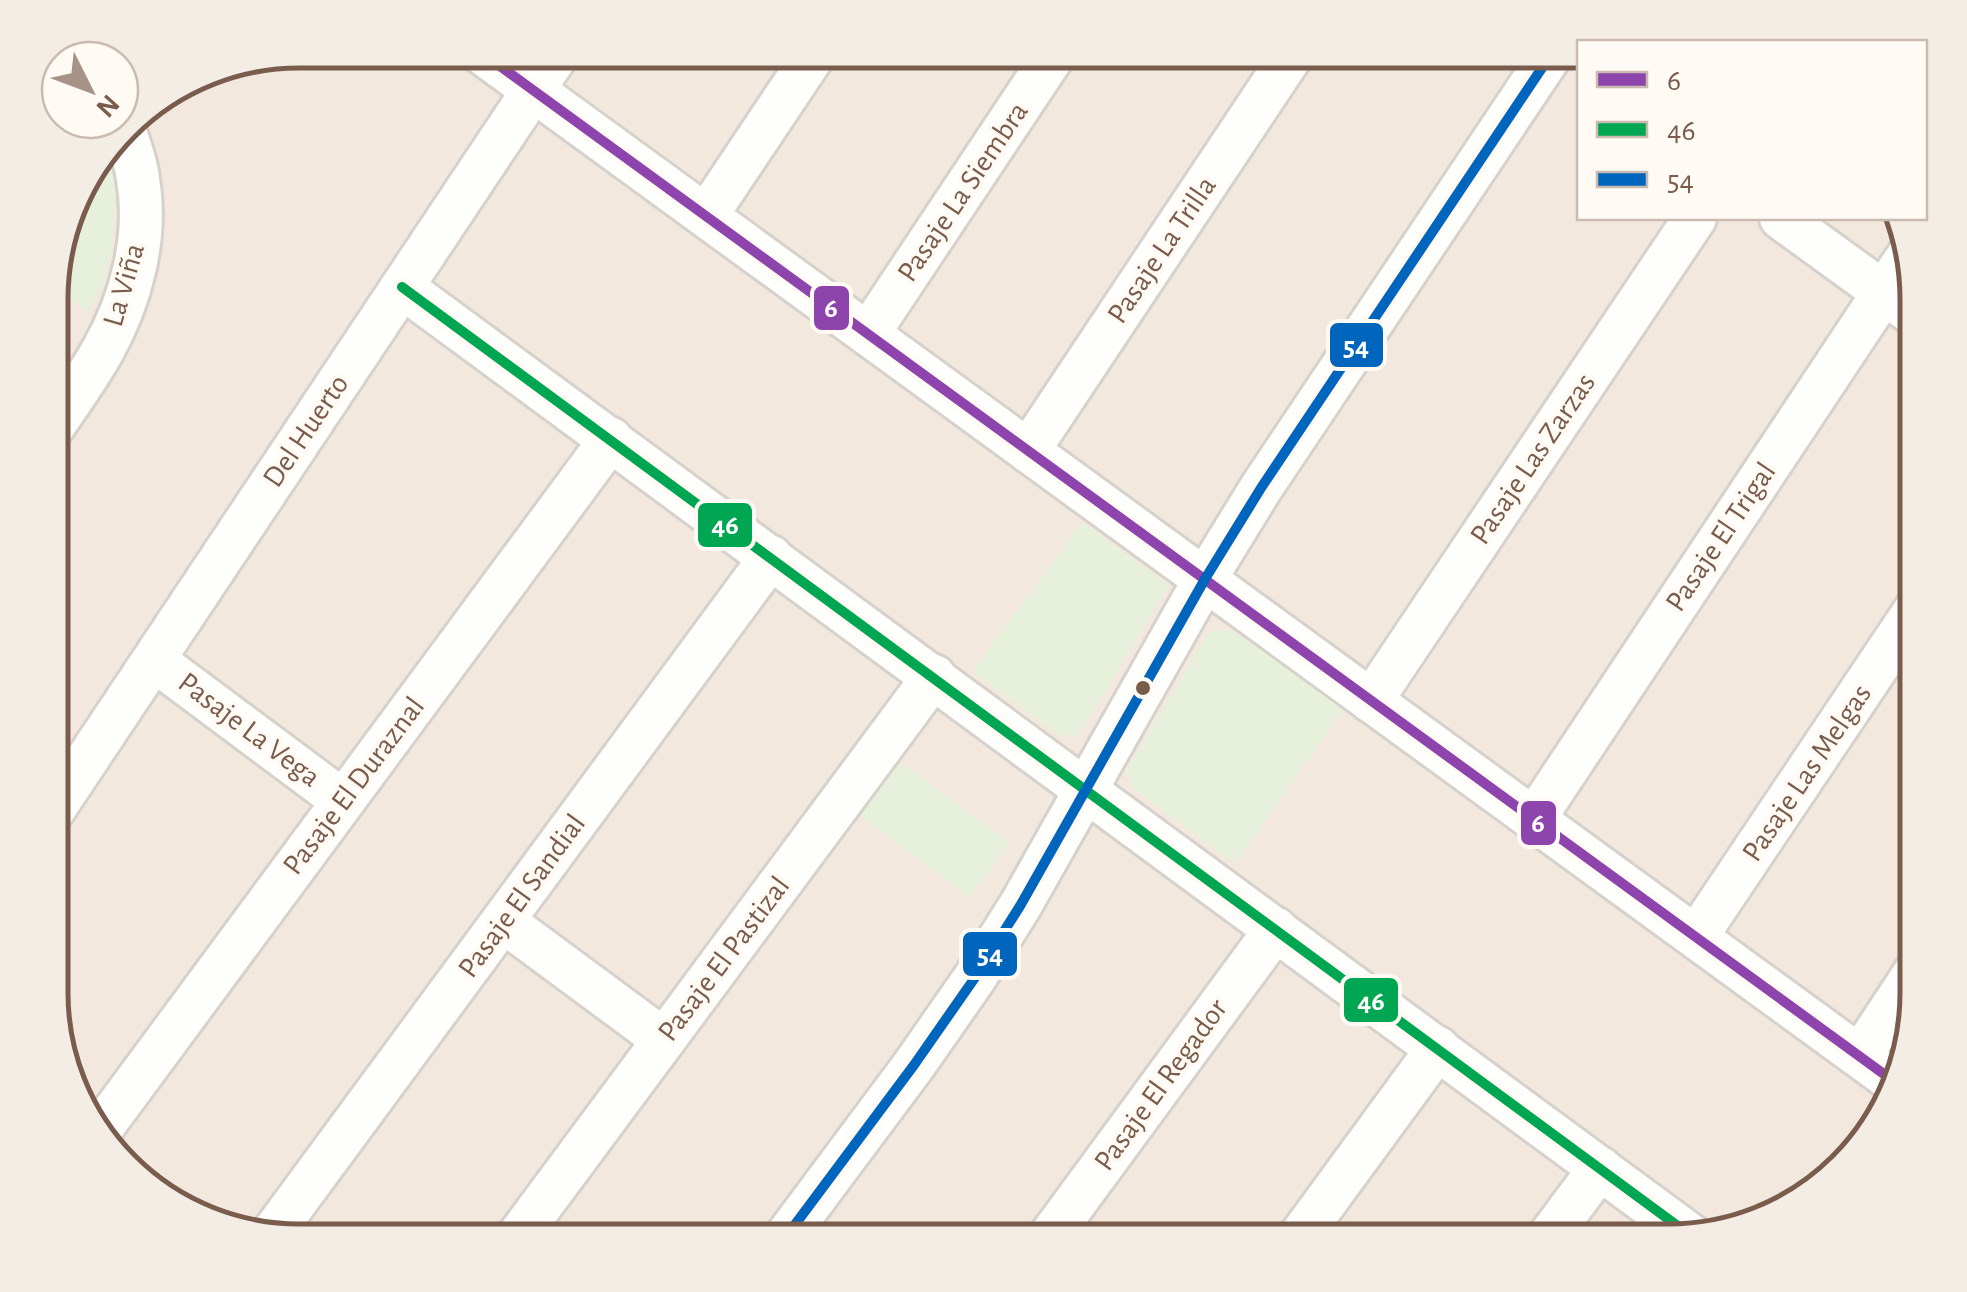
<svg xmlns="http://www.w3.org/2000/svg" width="1967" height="1292" viewBox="0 0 1967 1292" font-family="'Alegreya Sans',sans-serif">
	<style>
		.residential { fill: #f2e8de }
		.green { fill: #e7f0db }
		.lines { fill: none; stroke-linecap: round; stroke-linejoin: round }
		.minor-casing { stroke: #d7d1cb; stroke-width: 48 }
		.minor { stroke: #fefefd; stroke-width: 42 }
		.bus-1-casing { stroke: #fffaf3; stroke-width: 18 }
		.bus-2-casing { stroke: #fffaf3; stroke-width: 18 }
		.bus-3-casing { stroke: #fffaf3; stroke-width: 18 }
		.bus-1 { stroke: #8e44ad; stroke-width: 10 }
		.bus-2 { stroke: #00a651; stroke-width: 10 }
		.bus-3 { stroke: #0065bd; stroke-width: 10 }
		.bus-dot { fill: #7a5c4d; stroke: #fffaf3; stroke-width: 4 }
		.labels { text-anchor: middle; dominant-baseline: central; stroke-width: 8; stroke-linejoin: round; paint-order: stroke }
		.street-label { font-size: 30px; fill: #7a5c4d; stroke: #fffaf3 }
		.rim { fill: none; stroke: #7a5c4d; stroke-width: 5 }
		.line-badge { stroke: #fffaf3; stroke-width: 4 }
		.badge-label { font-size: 28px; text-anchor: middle; font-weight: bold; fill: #fff }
	</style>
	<rect width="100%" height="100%" fill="#f9f5f0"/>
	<!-- residential -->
	<polygon class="residential" points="299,50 1579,50 1580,218 1897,218 1916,283 1916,1009 1875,1132 1792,1209 1684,1241 298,1242 160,1200 84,1118 52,1025 52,267 76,188 134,112 204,69"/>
	<!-- green -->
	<g class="green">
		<polygon points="106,149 116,187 112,249 102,286 87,312 52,286 52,267 76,188"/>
		<polygon points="1082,522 1169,585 1078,736 1059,735 972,671"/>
		<polygon points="1228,628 1346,706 1235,864 1133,789 1126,771 1208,633"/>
		<polygon points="900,762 1010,843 970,897 860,816"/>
	</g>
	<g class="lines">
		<defs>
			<g id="minor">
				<polyline points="478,50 1892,1080"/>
				<polyline points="706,216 817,50"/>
				<polyline points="1781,218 1916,316"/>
				<polyline points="402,287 1694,1238"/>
				<polyline points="868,334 1057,50"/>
				<path d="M 52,428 C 69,403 88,377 103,350 C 131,300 148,237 138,179 C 136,161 129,144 123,127"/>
				<polyline points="1028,451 1295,50"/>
				<polyline points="154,660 343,801"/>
				<polyline points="1371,701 1695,218"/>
				<polyline points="52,812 560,50"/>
				<polyline points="1534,819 1908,256"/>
				<polyline points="503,921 664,1040"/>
				<polyline points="1696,937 1916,609"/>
				<polyline points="1860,1056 1916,971"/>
				<polyline points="98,1133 611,439"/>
				<polyline points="272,1234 771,557"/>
				<polyline points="514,1242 934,676"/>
				<polyline points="782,1242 914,1065 974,979 1020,906 1205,579 1261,488 1554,50"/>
				<polyline points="1046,1242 1276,929"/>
				<polyline points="1296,1242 1438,1048"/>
				<polyline points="1545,1242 1600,1168"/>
			</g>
		</defs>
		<!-- minor casing -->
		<use href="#minor" class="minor-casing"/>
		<!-- minor -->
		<use href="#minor" class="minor"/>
		<defs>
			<polyline id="bus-1" points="478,50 1892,1080"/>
			<polyline id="bus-2" points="402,287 1694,1238"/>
			<polyline id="bus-3" points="782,1242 914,1065 974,979 1020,906 1205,579 1261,488 1554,50"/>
		</defs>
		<!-- bus-1 casing -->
		<use href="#bus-1" class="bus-1-casing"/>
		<!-- bus-2 casing -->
		<use href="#bus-2" class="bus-2-casing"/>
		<!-- bus-3 casing -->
		<use href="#bus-3" class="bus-3-casing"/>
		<!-- bus-1 -->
		<use href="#bus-1" class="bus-1"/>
		<!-- bus-2 -->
		<use href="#bus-2" class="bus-2"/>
		<!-- bus-3 -->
		<use href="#bus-3" class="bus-3"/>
	</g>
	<!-- markers -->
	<circle class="bus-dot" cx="1143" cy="688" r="9"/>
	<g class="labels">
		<!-- street labels -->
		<g class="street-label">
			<text transform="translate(963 192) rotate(-56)">Pasaje La Siembra</text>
			<text transform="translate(1162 250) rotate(-56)">Pasaje La Trilla</text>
			<text transform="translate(124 285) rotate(-74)">La Viña</text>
			<text transform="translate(306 431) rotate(-56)">Del Huerto</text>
			<text transform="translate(1533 459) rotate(-56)">Pasaje Las Zarzas</text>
			<text transform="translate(1721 537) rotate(-56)">Pasaje El Trigal</text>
			<text transform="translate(249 730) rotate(37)">Pasaje La Vega</text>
			<text transform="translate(1807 773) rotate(-56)">Pasaje Las Melgas</text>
			<text transform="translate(354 786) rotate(-53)">Pasaje El Duraznal</text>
			<text transform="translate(522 896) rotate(-54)">Pasaje El Sandial</text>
			<text transform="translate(724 959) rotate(-53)">Pasaje El Pastizal</text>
			<text transform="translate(1161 1085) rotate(-54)">Pasaje El Regador</text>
		</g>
	</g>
	<!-- crop -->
	<path d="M0 0H1967V1292H0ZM299 68H1669A231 231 0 0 1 1900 299V993A231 231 0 0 1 1669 1224H299A231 231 0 0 1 68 993V299A231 231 0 0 1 299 68Z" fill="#f4ede6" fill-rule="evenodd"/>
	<path class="rim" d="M299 68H1669A231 231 0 0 1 1900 299V993A231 231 0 0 1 1669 1224H299A231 231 0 0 1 68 993V299A231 231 0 0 1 299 68Z"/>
	<g class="line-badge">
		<rect x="812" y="284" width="39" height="48" rx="10" fill="#8e44ad"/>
		<rect x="1328" y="321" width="57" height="48" rx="10" fill="#0065bd"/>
		<rect x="696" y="501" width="58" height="48" rx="10" fill="#00a651"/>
		<rect x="1519" y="799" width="39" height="48" rx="10" fill="#8e44ad"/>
		<rect x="961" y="930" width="58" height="48" rx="10" fill="#0065bd"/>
		<rect x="1342" y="976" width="58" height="48" rx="10" fill="#00a651"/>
	</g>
	<g class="badge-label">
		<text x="831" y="317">6</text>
		<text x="1356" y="355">54</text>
		<text x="725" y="534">46</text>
		<text x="1538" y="832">6</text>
		<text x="990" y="963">54</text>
		<text x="1371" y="1010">46</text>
	</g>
	<!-- legend -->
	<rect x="1577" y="40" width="350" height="180" fill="#fffaf3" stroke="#cabbb1" stroke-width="2.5"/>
	<rect x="1597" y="72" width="50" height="15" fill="#8e44ad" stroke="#cabbb1" stroke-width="2.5"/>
	<text x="1667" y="90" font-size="30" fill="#7a5c4d">6</text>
	<rect x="1597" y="122" width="50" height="15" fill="#00a651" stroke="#cabbb1" stroke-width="2.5"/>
	<text x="1667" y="140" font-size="30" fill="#7a5c4d">46</text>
	<rect x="1597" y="172" width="50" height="15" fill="#0065bd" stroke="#cabbb1" stroke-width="2.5"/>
	<text x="1667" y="190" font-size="30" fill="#7a5c4d">54</text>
	<!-- north arrow -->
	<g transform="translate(90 90) rotate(132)"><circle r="48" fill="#fffaf3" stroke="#cabbb1" stroke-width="2.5"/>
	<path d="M0-8L18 38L0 25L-18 38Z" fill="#a69286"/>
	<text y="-15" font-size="28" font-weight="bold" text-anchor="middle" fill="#7a5c4d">N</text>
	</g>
</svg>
